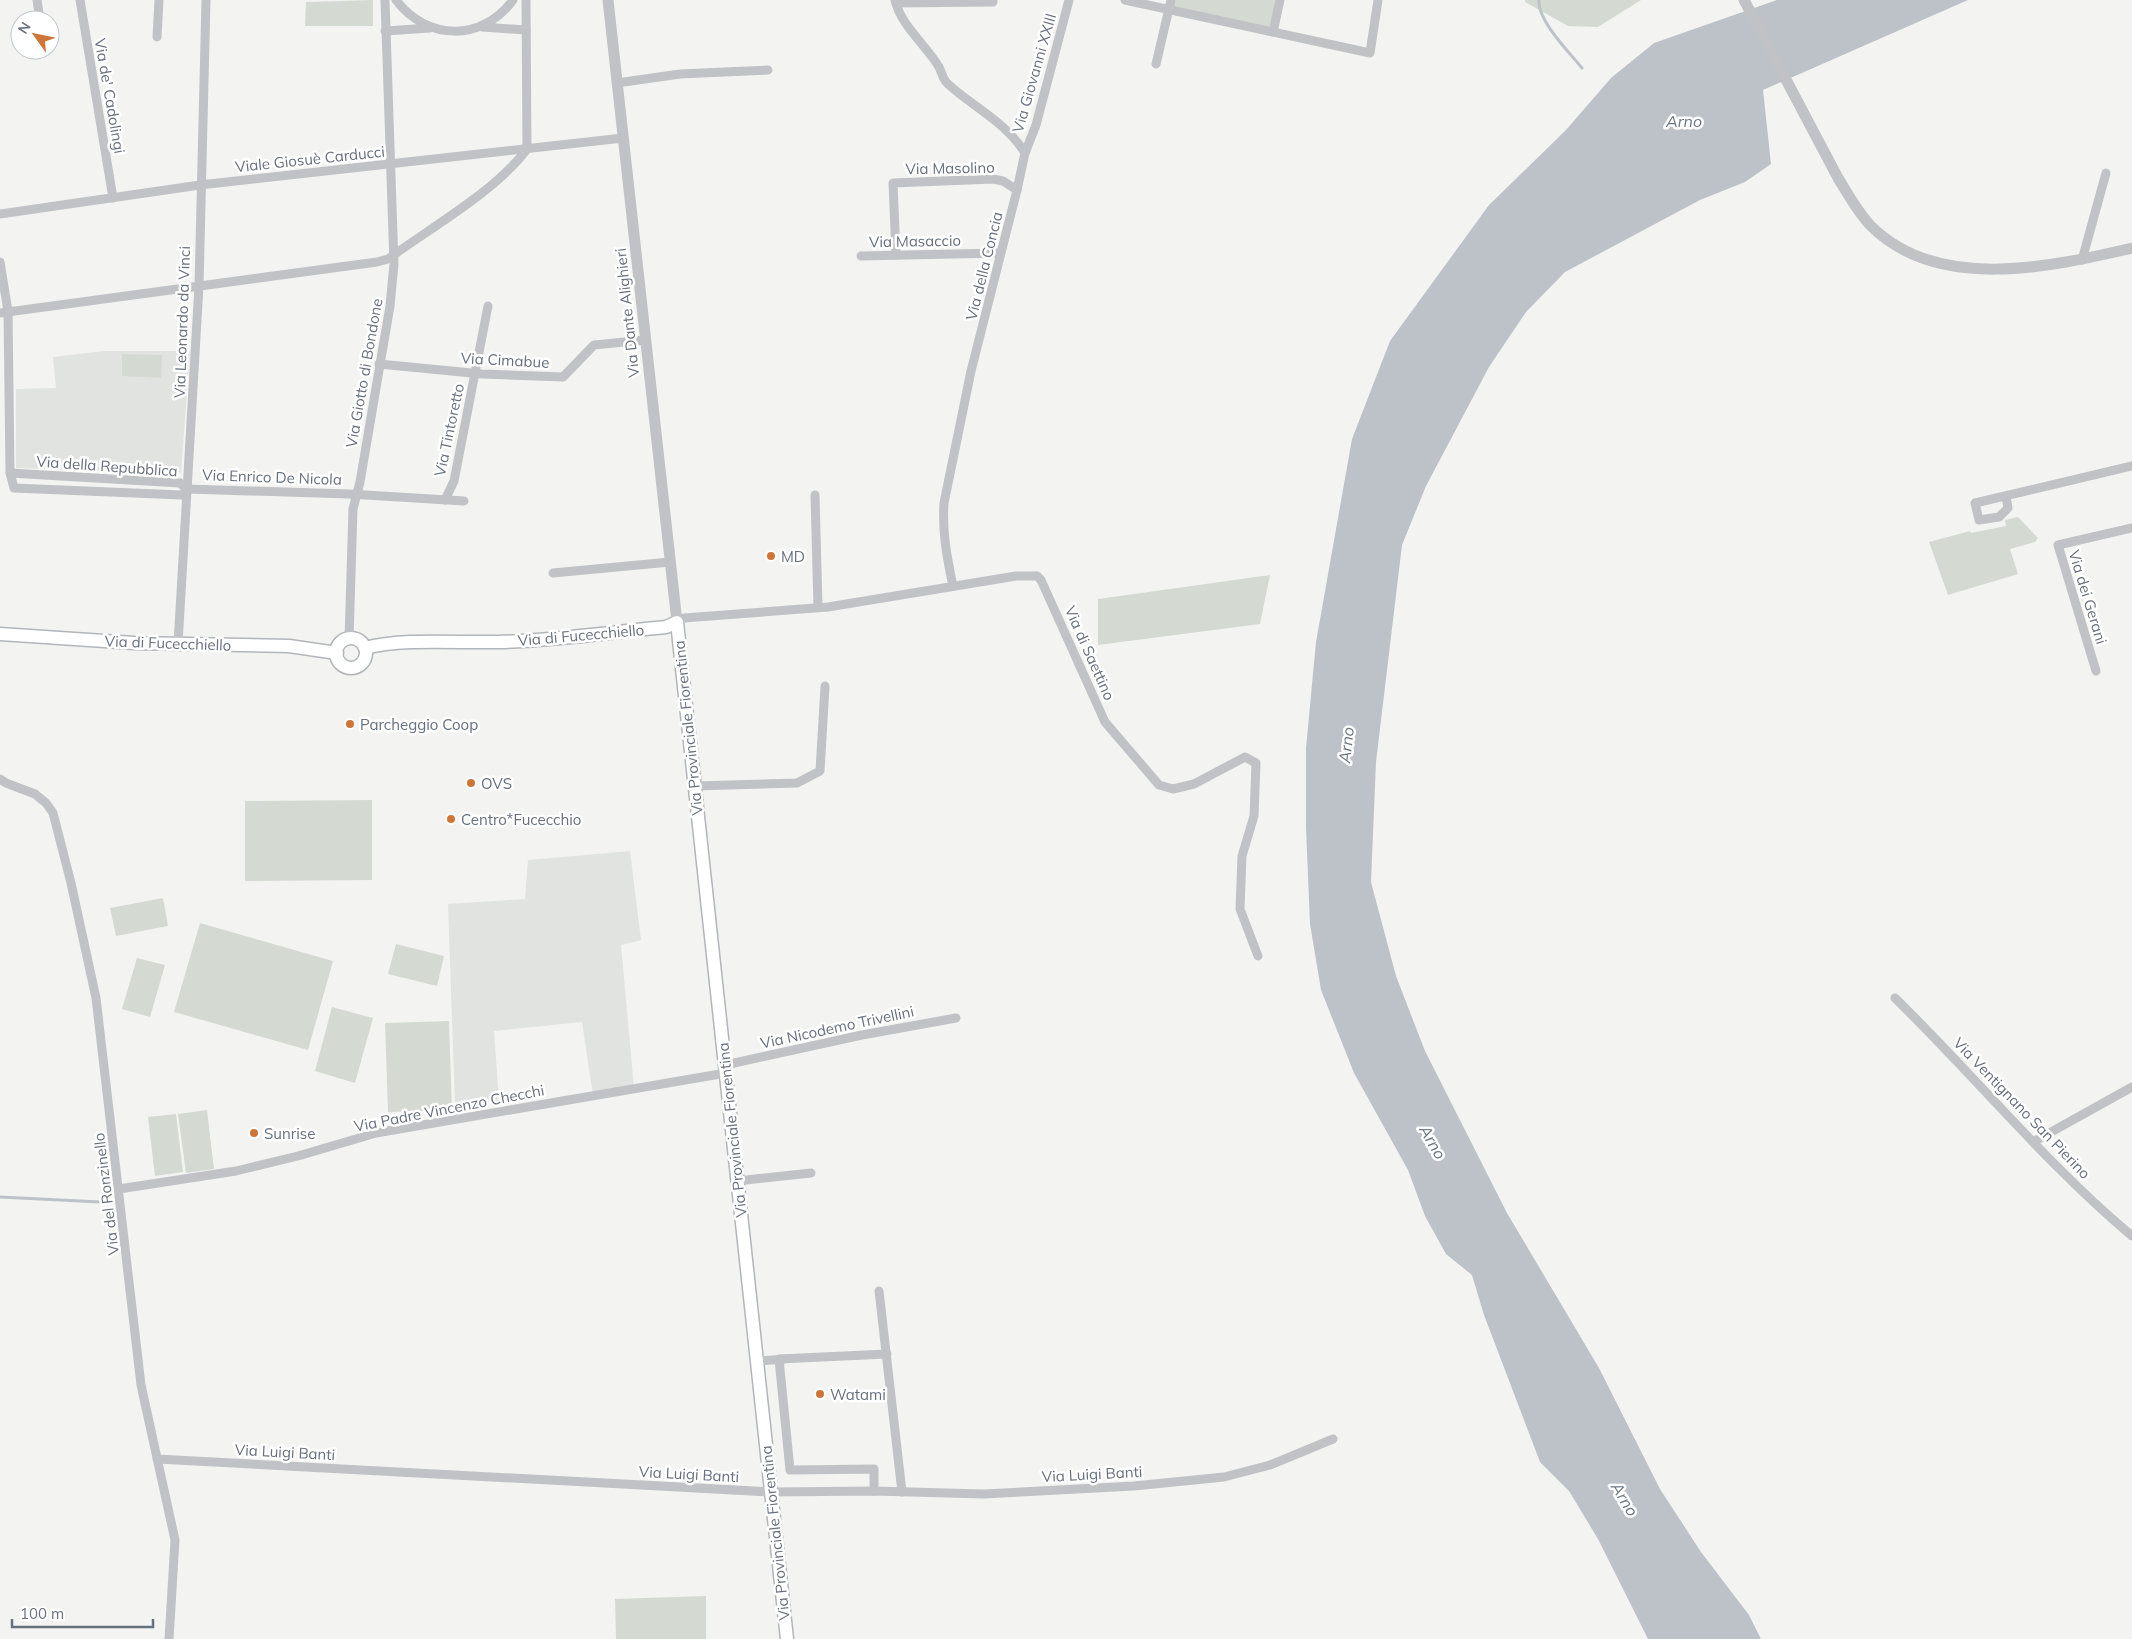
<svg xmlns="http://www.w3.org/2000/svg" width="2132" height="1639" viewBox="0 0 2132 1639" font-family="Mulish,sans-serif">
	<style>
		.built { fill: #e1e3e1 }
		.green { fill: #d4dad2 }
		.water { fill: #bcc2c8 }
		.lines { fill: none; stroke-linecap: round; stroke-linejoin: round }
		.stream { stroke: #bcc2c8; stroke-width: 3 }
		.secondary-casing { stroke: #b2b5ba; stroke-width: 15 }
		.minor { stroke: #c0c2c5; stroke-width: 9 }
		.tertiary { stroke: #c0c2c5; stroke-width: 11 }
		.secondary { stroke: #fff; stroke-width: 12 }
		.poi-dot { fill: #ce7537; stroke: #fff; stroke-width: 2 }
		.labels { text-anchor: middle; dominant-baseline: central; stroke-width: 5; stroke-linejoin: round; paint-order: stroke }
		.street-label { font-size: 15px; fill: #67707e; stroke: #fff }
		.poi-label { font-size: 15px; fill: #67707e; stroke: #fff; text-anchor: start }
		.water-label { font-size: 16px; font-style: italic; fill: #687682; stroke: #fff }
	</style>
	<rect width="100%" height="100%" fill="#f3f4f1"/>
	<!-- built -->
	<g class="built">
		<polygon points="103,351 190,351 181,473 16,468 16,389 56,388 53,357"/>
		<polygon points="630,851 641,940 621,945 634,1088 593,1095 582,1022 494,1031 499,1101 455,1106 448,904 525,899 528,860"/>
	</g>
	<!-- green -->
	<g class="green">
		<polygon points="373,0 373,26 305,26 306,2"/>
		<polygon points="1171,0 1280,0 1273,32 1169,9"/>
		<polygon points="1525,0 1641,0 1598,27 1568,26 1525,2"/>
		<polygon points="122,354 162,355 161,378 122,376"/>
		<polygon points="2018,517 2038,538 2035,542 2010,549 2018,574 1948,595 1929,542 1970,531 1971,533 2006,526 2005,520"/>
		<polygon points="1270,575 1260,624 1098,645 1098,599"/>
		<polygon points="372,800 372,880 245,881 245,801"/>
		<polygon points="163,898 168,926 116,936 110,908"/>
		<polygon points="200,923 333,961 308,1050 174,1012"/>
		<polygon points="396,944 444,956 437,986 388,974"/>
		<polygon points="137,958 165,965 150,1017 122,1009"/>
		<polygon points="332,1007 373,1018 355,1083 315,1071"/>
		<polygon points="449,1021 452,1110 388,1112 385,1023"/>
		<polygon points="207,1110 214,1169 186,1173 178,1114"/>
		<polygon points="176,1114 183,1172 155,1176 148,1117"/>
		<polygon points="706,1596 706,1639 616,1639 615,1599"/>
	</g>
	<!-- water -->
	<polygon class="water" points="1777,0 1968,0 1763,90 1771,164 1745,182 1700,200 1565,272 1526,312 1489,367 1426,486 1402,545 1376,762 1371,882 1396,976 1425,1051 1507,1213 1599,1368 1660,1489 1701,1552 1749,1615 1761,1639 1648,1639 1598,1539 1569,1491 1540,1462 1484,1315 1472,1275 1446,1254 1425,1216 1408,1170 1354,1073 1321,990 1310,924 1306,828 1306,748 1316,642 1352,439 1390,341 1489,205 1566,130 1611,78 1654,43"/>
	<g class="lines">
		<!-- stream -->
		<g class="stream">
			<path d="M 1539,0 C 1537,20 1569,52 1582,68"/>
			<polyline points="0,1197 100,1202"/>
		</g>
		<defs>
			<g id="secondary">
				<polyline points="0,634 134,643 289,646 337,653"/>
				<circle cx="351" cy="653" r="15"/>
				<path d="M 365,648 C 402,638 458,643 498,642 C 553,641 611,632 666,627 L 677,622 L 787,1639"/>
			</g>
		</defs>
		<!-- secondary casing -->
		<use href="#secondary" class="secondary-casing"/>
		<!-- minor -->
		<g class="minor">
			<polyline points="37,0 40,20"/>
			<polyline points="80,0 113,198"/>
			<path d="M 396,0 C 427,41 482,42 513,0"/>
			<polyline points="526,0 527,149"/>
			<path d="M 895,0 C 901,26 926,45 939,67 C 942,73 943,80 948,84 C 973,107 1007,123 1025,153"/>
			<polyline points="1125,0 1370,53 1378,0"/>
			<polyline points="896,3 993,2 993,0"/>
			<polyline points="482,27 526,30"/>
			<polyline points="385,31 430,28"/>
			<polyline points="1273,32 1280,0"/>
			<polyline points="157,37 159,0"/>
			<polyline points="1156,64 1171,0"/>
			<polyline points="617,83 680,74 768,70"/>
			<polyline points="0,214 200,185 623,138"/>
			<polyline points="896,255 893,183 993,179 1003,181 1017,190"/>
			<polyline points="861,256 1000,253"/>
			<polyline points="2082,260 2106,173"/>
			<polyline points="0,262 8,311 10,473 14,488 182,495 187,489"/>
			<path d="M 0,313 L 377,262 L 388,259 C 430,228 496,191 527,149"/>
			<polyline points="379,364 482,374 563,377 594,345 645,340"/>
			<polyline points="10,473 180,483 187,489"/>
			<polyline points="187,489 349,494 464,501"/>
			<polyline points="815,495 818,607"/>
			<polyline points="2006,496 2008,508 1999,517 1979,520 1975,503 2132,466"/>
			<polyline points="445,500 454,481 488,306"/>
			<polyline points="553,573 670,562"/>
			<path d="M 953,586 C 947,558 942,532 944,503 L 971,371 L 1017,190 L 1025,153 L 1036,125 L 1069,0"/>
			<polyline points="677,622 684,618 828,607 1016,576 1037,576 1041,580 1105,722 1159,785 1173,789 1194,784 1245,757 1256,763 1254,816 1242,856 1240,909 1258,956"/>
			<polyline points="349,639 353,509 360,482 390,306 394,264 385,0"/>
			<polyline points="178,644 199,286 206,0"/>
			<polyline points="2096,671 2058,545 2132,528"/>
			<polyline points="0,779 6,783 35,794 46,803 53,813 71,883 96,998 141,1385 175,1540 169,1639"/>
			<polyline points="695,786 797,783 820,771 825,686"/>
			<path d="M 1895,998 C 1975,1076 2046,1164 2132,1236"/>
			<polyline points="725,1065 862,1035 956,1018"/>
			<polyline points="2033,1142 2132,1087"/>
			<polyline points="737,1181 811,1173"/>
			<polyline points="119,1189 236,1171 298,1156 376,1133 726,1073"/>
			<polyline points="879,1291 902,1492"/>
			<polyline points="757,1361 785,1359"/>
			<polyline points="157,1459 771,1492 874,1491 984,1494 1134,1486 1224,1477 1270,1465 1333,1439"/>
			<polyline points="874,1491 874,1469 790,1470 779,1359 887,1354"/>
		</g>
		<!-- tertiary -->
		<g class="tertiary">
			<polyline points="608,0 677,622"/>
			<path d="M 1744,0 L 1838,178 C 1848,194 1857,211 1870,225 C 1937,293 2050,267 2132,248"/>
		</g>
		<!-- secondary -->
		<use href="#secondary" class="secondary"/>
	</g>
	<!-- markers -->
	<g class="poi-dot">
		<circle cx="771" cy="556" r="5"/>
		<circle cx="350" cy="724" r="5"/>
		<circle cx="471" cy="783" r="5"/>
		<circle cx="451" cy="819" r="5"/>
		<circle cx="254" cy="1133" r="5"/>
		<circle cx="820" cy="1394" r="5"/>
	</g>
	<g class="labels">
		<!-- street labels -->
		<g class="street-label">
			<text transform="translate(1034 73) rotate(-74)">Via Giovanni XXIII</text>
			<text transform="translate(110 96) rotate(80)">Via de' Cadolingi</text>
			<text transform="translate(310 159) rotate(-6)">Viale Giosuè Carducci</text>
			<text transform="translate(950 168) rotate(-1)">Via Masolino</text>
			<text transform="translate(915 241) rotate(-1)">Via Masaccio</text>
			<text transform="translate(984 266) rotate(-76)">Via della Concia</text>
			<text transform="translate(627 313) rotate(-96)">Via Dante Alighieri</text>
			<text transform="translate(182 322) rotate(-88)">Via Leonardo da Vinci</text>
			<text transform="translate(505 360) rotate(3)">Via Cimabue</text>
			<text transform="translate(364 373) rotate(-80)">Via Giotto di Bondone</text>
			<text transform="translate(449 430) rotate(-78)">Via Tintoretto</text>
			<text transform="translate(107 466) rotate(4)">Via della Repubblica</text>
			<text transform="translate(272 477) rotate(2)">Via Enrico De Nicola</text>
			<text transform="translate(2088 597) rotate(73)">Via dei Gerani</text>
			<text transform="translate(581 635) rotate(-5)">Via di Fucecchiello</text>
			<text transform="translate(168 643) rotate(2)">Via di Fucecchiello</text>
			<text transform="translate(1090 653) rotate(66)">Via di Saettino</text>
			<text transform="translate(688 728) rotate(-96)">Via Provinciale Fiorentina</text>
			<text transform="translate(837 1027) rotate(-12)">Via Nicodemo Trivellini</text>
			<text transform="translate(449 1108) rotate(-11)">Via Padre Vincenzo Checchi</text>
			<text transform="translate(2022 1108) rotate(46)">Via Ventignano San Pierino</text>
			<text transform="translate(732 1130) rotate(-96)">Via Provinciale Fiorentina</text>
			<text transform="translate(106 1194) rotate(-97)">Via del Ronzinello</text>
			<text transform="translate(285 1452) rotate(3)">Via Luigi Banti</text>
			<text transform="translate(689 1474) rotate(3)">Via Luigi Banti</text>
			<text transform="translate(1092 1474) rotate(-3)">Via Luigi Banti</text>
			<text transform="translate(775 1533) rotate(-96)">Via Provinciale Fiorentina</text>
		</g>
		<!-- poi labels -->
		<g class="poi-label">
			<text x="781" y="556">MD</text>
			<text x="360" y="724">Parcheggio Coop</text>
			<text x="481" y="783">OVS</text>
			<text x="461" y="819">Centro*Fucecchio</text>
			<text x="264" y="1133">Sunrise</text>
			<text x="830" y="1394">Watami</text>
		</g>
		<!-- water labels -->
		<g class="water-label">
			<text x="1684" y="121">Arno</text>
			<text transform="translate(1346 745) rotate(-84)">Arno</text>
			<text transform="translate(1433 1142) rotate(60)">Arno</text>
			<text transform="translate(1625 1499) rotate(59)">Arno</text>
		</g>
	</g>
	<!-- north arrow -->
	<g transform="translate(35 35) rotate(303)"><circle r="24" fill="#ffffff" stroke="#c2c6cb"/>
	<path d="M0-4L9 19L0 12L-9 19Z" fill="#ce7537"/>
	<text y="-8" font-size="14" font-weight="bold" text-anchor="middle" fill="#67707e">N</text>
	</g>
	<!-- scale -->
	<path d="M12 1619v8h141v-8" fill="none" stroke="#67707e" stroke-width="2.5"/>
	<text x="20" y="1619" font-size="15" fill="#67707e" stroke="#ffffff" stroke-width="4" paint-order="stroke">100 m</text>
</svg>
